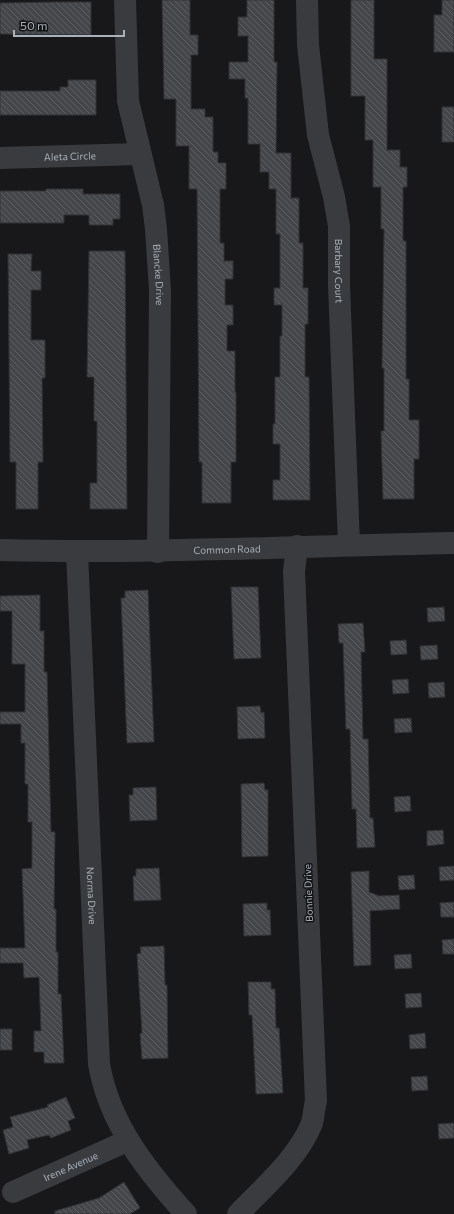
<svg xmlns="http://www.w3.org/2000/svg" width="454" height="1214" viewBox="0 0 454 1214" font-family="Commissioner,sans-serif">
	<style>
		.building { fill: url(#building-back-hatch); stroke: #323236 }
		.lines { fill: none; stroke-linecap: round; stroke-linejoin: round }
		.minor { stroke: #393b3f; stroke-width: 22 }
		.labels { text-anchor: middle; dominant-baseline: central; stroke-width: 3; stroke-linejoin: round; paint-order: stroke }
		.street-label { font-size: 10px; fill: #aab1b9; stroke: #131315 }
	</style>
	<defs>
		<pattern id="building-back-hatch" width="6" height="6" patternUnits="userSpaceOnUse"><rect width="6" height="6" fill="#44464a"/><path d="M-1 5l2 2M0 0l6 6M5-1l2 2" fill="none" stroke="#5c5e62"/></pattern>
	</defs>
	<rect width="100%" height="100%" fill="#18181a"/>
	<!-- building -->
	<g class="building">
		<polygon points="162,0 190,0 190,35 198,35 198,55 191,55 191,109 205,109 205,117 213,117 213,152 218,152 218,163 226,163 226,189 220,189 220,243 224,243 224,261 233,261 233,279 225,279 225,305 233,305 233,325 227,325 227,351 235,351 235,392 236,392 236,462 231,462 231,503 202,503 202,462 199,462 197,189 189,189 189,146 176,146 176,99 164,99"/>
		<polygon points="247,0 274,0 274,62 277,62 276,153 291,153 291,198 299,198 299,243 303,243 303,288 308,288 308,324 305,324 305,377 309,377 310,500 273,500 273,480 280,480 280,444 273,444 273,424 275,424 275,377 280,377 280,336 282,336 282,305 274,305 274,288 280,288 280,234 276,234 276,189 269,189 269,172 260,172 260,144 248,144 248,98 245,98 245,79 229,79 229,62 248,62 248,36 238,36 238,17 247,17"/>
		<polygon points="351,0 374,0 374,59 387,59 387,150 400,150 400,167 407,167 407,187 403,187 403,241 406,241 406,379 409,379 409,420 419,420 419,459 414,459 414,499 383,499 381,431 384,431 384,368 382,368 384,229 381,229 381,187 373,187 373,140 365,140 365,96 351,96"/>
		<polygon points="442,0 454,0 454,52 434,52 434,15 442,15"/>
		<polygon points="55,2 91,2 91,35 0,34 0,3"/>
		<polygon points="68,80 96,80 96,115 0,115 0,91 60,91 60,87 68,87"/>
		<rect x="442" y="107" width="12" height="35"/>
		<polygon points="46,189 83,189 83,194 120,194 120,219 113,219 113,225 89,225 89,215 64,215 64,223 0,223 0,191 46,191"/>
		<polygon points="89,251 125,251 127,509 90,509 90,483 97,483 97,421 94,421 94,377 87,377"/>
		<polygon points="8,254 32,254 31,271 41,271 41,290 31,290 31,340 45,340 45,378 42,378 43,462 38,462 38,509 16,509 16,462 10,462"/>
		<polygon points="231,587 258,587 261,658 234,659"/>
		<polygon points="148,590 154,742 127,743 121,598 125,598 125,591"/>
		<polygon points="40,595 40,631 44,631 44,672 47,672 51,832 55,832 54,909 56,909 56,952 58,952 58,994 61,994 64,1063 44,1063 44,1052 34,1052 34,1031 41,1031 39,977 24,978 23,963 0,963 0,948 25,948 22,869 32,868 32,822 28,822 28,784 25,784 25,743 21,743 21,724 0,724 0,712 25,712 25,664 12,664 12,611 0,611 0,596"/>
		<polygon points="444,607 445,621 428,622 427,608"/>
		<polygon points="363,623 365,652 361,652 363,739 368,739 370,818 373,818 375,847 357,848 356,809 352,809 350,729 346,729 343,643 339,643 338,624"/>
		<polygon points="406,640 407,654 391,655 390,641"/>
		<polygon points="437,645 438,659 421,660 420,646"/>
		<polygon points="408,679 409,693 393,694 392,680"/>
		<polygon points="444,682 445,697 429,698 428,683"/>
		<polygon points="260,706 261,713 264,712 265,738 238,739 237,707"/>
		<polygon points="411,718 412,732 395,733 394,719"/>
		<polygon points="264,783 265,790 268,790 268,856 242,857 241,784"/>
		<polygon points="156,787 157,820 130,821 129,795 133,795 133,788"/>
		<polygon points="410,796 411,811 395,812 394,797"/>
		<polygon points="443,830 444,844 427,846 427,831"/>
		<polygon points="454,866 454,880 440,881 439,867"/>
		<polygon points="159,868 161,900 134,901 133,876 136,876 136,869"/>
		<polygon points="369,871 369,892 379,896 399,895 400,909 370,911 371,965 354,966 351,872"/>
		<polygon points="414,875 415,889 399,890 398,876"/>
		<polygon points="454,902 454,917 441,917 440,903"/>
		<polygon points="267,903 267,910 270,910 271,935 244,936 243,904"/>
		<polygon points="454,939 454,954 443,954 442,940"/>
		<polygon points="164,946 165,985 167,985 168,1058 142,1059 140,1034 142,1033 137,954 141,953 140,947"/>
		<polygon points="411,954 412,968 395,969 394,955"/>
		<polygon points="248,982 271,982 271,989 275,989 276,1028 279,1028 283,1093 256,1094 252,1015 249,1015"/>
		<polygon points="421,993 422,1007 406,1008 405,994"/>
		<rect x="0" y="1029" width="12" height="21"/>
		<polygon points="425,1033 426,1048 410,1049 409,1035"/>
		<polygon points="427,1076 428,1090 412,1091 411,1077"/>
		<polygon points="66,1097 75,1118 68,1121 71,1130 51,1138 49,1135 27,1140 29,1148 9,1154 3,1130 13,1127 10,1117 48,1107 47,1105"/>
		<polygon points="454,1123 454,1138 439,1139 438,1124"/>
		<polygon points="124,1182 140,1208 130,1214 55,1214 55,1211 99,1198"/>
	</g>
	<g class="lines">
		<!-- minor -->
		<g class="minor">
			<path id="s1" d="M 125,0 L 128,101 L 153,205 L 156,229 L 160,290 L 158,552"/>
			<path id="s2" d="M 307,0 L 308,45 L 318,135 L 334,197 L 339,226 L 339,285 L 349,545"/>
			<path id="s3" d="M 0,158 L 139,154"/>
			<path id="s4" d="M 0,550 C 151,554 303,546 454,543"/>
			<path id="s5" d="M 77,552 L 99,1064 C 109,1123 146,1170 186,1214"/>
			<path id="s6" d="M 13,1192 L 127,1141"/>
			<path d="M 238,1214 C 263,1188 299,1157 312,1123 C 314,1116 314,1108 316,1101 L 294,571 L 297,546"/>
		</g>
	</g>
	<g class="labels">
		<!-- street labels -->
		<g class="street-label">
			<text stroke="none"><textPath href="#s3" startOffset="70">Aleta Circle</textPath></text>
			<text stroke="none"><textPath href="#s2" startOffset="274">Barbary Court</textPath></text>
			<text stroke="none"><textPath href="#s1" startOffset="278">Blancke Drive</textPath></text>
			<text stroke="none"><textPath href="#s4" startOffset="227">Common Road</textPath></text>
			<text transform="translate(308 893) rotate(-92)">Bonnie Drive</text>
			<text stroke="none"><textPath href="#s5" startOffset="344">Norma Drive</textPath></text>
			<text stroke="none"><textPath href="#s6" startOffset="63">Irene Avenue</textPath></text>
		</g>
	</g>
	<!-- scale -->
	<path d="M14 30v6h110v-6" fill="none" stroke="#aab1b9" stroke-width="2"/>
	<text x="20" y="30" font-size="12" fill="#aab1b9" stroke="#131315" stroke-width="3" paint-order="stroke">50 m</text>
</svg>
